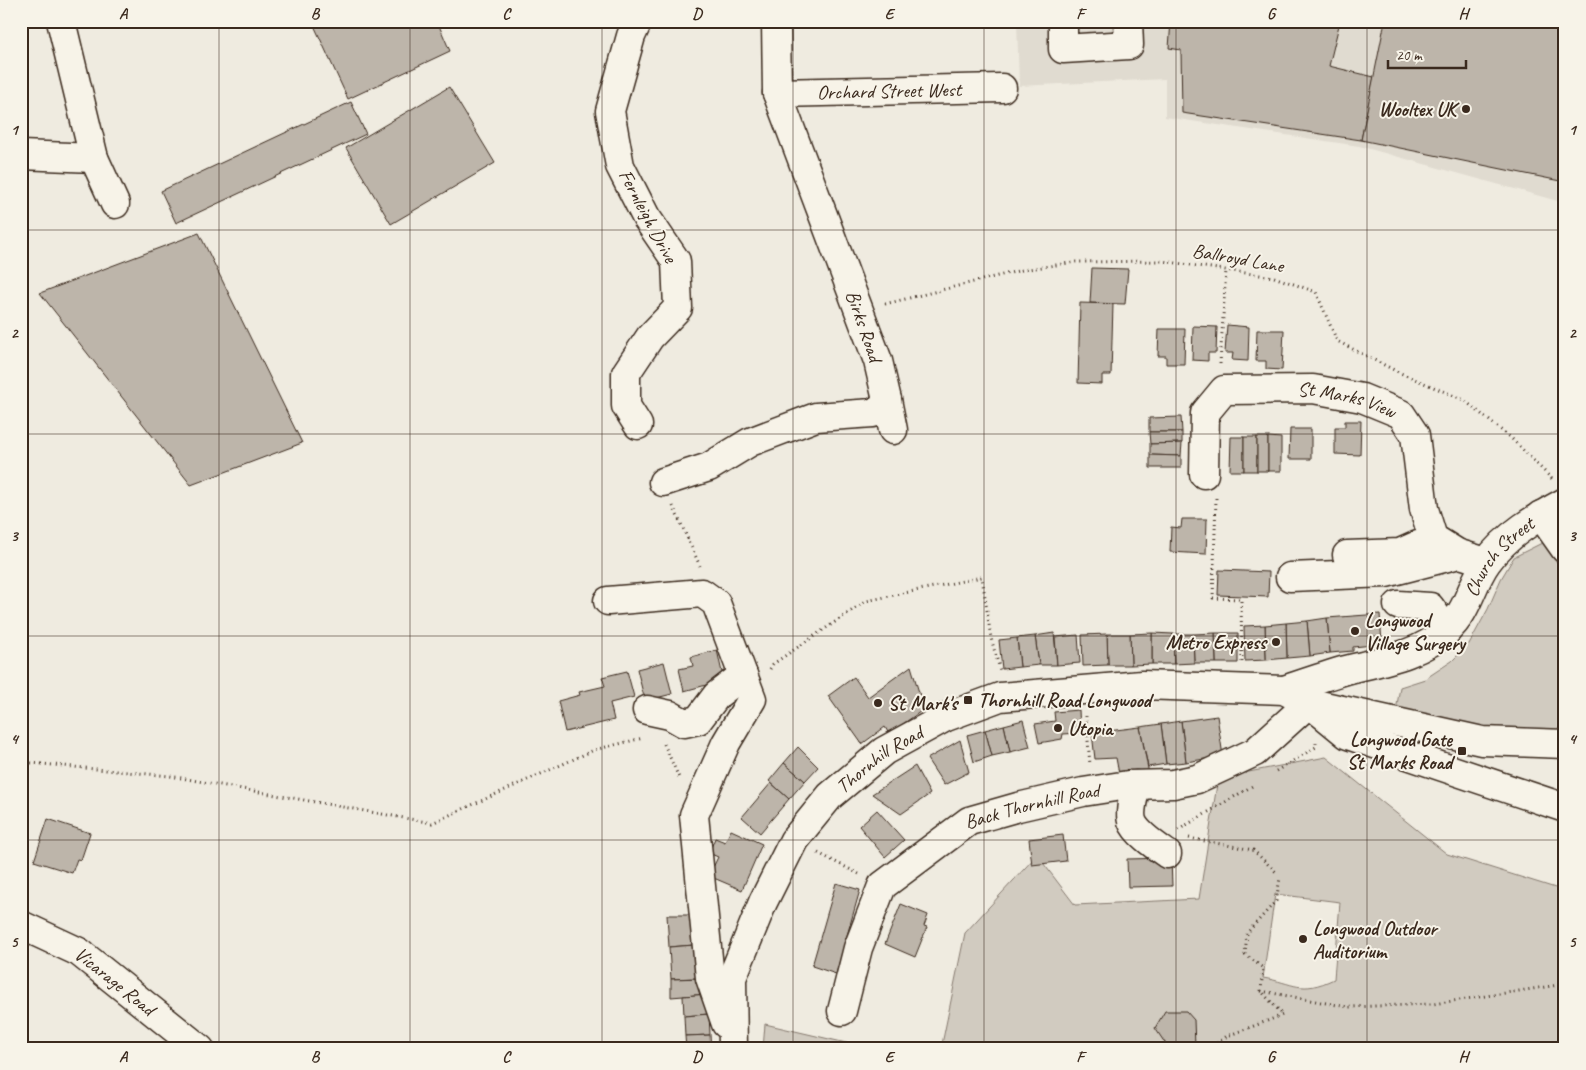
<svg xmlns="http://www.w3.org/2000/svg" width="1586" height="1070" viewBox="0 0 1586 1070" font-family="Caveat,sans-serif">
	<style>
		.built { fill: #e0dbd0 }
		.green { fill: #d1cbc0; stroke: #867a6f; fill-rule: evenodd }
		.building { fill: #bdb5aa; stroke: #3b2a1e }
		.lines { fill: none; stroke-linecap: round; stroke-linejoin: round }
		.minor-casing { stroke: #3b2a1e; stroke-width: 31 }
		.path { stroke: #3b2a1e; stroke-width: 3; stroke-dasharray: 1 4; stroke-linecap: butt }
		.minor { stroke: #f7f3e8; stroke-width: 28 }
		.grid { fill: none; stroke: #3b2a1e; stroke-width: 1; stroke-opacity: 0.55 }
		.poi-dot { fill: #3b2a1e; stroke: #f7f3e8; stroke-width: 2 }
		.labels { text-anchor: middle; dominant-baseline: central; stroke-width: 4; stroke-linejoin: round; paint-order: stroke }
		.street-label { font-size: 20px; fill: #3b2a1e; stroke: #f7f3e8 }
		.poi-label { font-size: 20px; font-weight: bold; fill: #3b2a1e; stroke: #f7f3e8; text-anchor: start }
		.neatline { fill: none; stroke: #3b2a1e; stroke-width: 2 }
		.grid-label { font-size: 16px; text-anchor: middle; font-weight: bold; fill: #3b2a1e }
	</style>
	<rect width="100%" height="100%" fill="#efebe0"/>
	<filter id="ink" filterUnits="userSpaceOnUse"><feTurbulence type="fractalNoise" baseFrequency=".02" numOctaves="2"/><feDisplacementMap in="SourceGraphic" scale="10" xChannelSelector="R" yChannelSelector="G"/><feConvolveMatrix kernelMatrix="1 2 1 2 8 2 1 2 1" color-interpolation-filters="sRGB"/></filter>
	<g filter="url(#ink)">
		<!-- built -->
		<polygon class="built" points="1017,21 1556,21 1565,23 1565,203 1359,146 1165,117 1165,79 1019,86"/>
		<!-- green -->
		<g class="green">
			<polygon points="1544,542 1565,568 1565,732 1516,732 1455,724 1396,711 1400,687 1425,679 1452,661 1469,644 1488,609 1501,579 1514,557"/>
			<path d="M 1326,757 L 1447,854 L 1565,891 L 1565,1049 L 941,1049 L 965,933 L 1037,855 L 1075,905 L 1199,899 L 1218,778 ZM 1275,894 L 1340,902 L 1334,979 C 1300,995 1295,983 1263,978 Z"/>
			<polygon points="765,1024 872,1049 763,1049"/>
		</g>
		<!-- building -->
		<g class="building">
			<polygon points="312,21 437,21 450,51 348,99"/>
			<polygon points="1171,21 1340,21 1329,66 1374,77 1361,140 1182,113 1181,50 1169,48"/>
			<polygon points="1385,21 1554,21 1565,24 1565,182 1361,140"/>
			<polygon points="449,87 495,163 391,224 346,148"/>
			<polygon points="351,102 366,134 176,223 161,191"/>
			<polygon points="199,233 302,443 191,485 40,293"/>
			<polygon points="1092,268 1128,269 1125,304 1090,303"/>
			<polygon points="1080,303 1113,304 1111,375 1102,375 1102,384 1078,383"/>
			<polygon points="1227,325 1249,327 1248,361 1232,360 1233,353 1225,353"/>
			<polygon points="1193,326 1217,327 1216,353 1208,353 1208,361 1192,360"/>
			<polygon points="1159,329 1185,329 1184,364 1166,364 1166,356 1158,356"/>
			<polygon points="1257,330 1284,330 1282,370 1266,369 1266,361 1256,361"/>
			<polygon points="1181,417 1182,432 1149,432 1149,418"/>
			<polygon points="1345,421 1361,421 1360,455 1335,454 1335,427 1345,427"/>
			<polygon points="1290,429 1311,429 1311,459 1289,459"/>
			<polygon points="1149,432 1182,432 1182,443 1150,444"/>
			<polygon points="1231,437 1244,437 1244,471 1230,471"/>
			<rect x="1244" y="437" width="13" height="34"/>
			<rect x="1257" y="437" width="11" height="34"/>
			<polygon points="1268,437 1281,438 1281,471 1268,471"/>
			<polygon points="1182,443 1181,456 1150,455 1150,444"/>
			<polygon points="1150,455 1181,456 1181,468 1150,468"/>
			<polygon points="1182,519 1207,519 1206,554 1170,552 1171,527 1181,528"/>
			<polygon points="1219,570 1269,572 1268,597 1218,595"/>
			<polygon points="1380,614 1382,644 1353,647 1353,651 1330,653 1327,618"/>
			<polygon points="1327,618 1330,653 1310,656 1307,621"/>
			<polygon points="1307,621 1310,656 1287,658 1286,623"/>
			<polygon points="1286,623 1287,658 1266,660 1265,625"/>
			<polygon points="1265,625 1266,660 1245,661 1244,626"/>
			<polygon points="1054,633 1057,665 1039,665 1035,636"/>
			<polygon points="1152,633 1173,634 1174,664 1152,664"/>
			<polygon points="1152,633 1152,664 1131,665 1130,634"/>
			<polygon points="1215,633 1238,633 1238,663 1216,663"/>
			<polygon points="1215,633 1216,663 1194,663 1193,634"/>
			<polygon points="1107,634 1130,634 1131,665 1108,665"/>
			<polygon points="1107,634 1108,665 1083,666 1082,635"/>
			<polygon points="1173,634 1193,634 1194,663 1174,664"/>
			<polygon points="1078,635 1080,663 1057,665 1055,637"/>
			<polygon points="1035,636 1039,665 1020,667 1017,638"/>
			<polygon points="1017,638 1020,667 1002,669 999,640"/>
			<polygon points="717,650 725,686 710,684 684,691 679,669 693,666 691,657"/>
			<polygon points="664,662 672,694 656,698 658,702 646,705 637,669"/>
			<polygon points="911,666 924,709 889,734 885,727 862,744 828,696 854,677 868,697"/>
			<polygon points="627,671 634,697 610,703 614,720 565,732 558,701 580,695 579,692 605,686 602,677"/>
			<polygon points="1079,710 1080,733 1063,734 1062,739 1039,743 1035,724 1055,721 1054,712"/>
			<polygon points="1217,716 1223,756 1186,762 1181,721"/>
			<polygon points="1023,720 1030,747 1010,752 1004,725"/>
			<polygon points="1181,721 1186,762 1166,764 1161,724"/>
			<polygon points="1161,724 1166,764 1148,767 1140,727"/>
			<polygon points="1004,725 1010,752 992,756 985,730"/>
			<polygon points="1140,727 1149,774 1119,774 1116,758 1095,759 1092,733"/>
			<polygon points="985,730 992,756 974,762 967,735"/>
			<polygon points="960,740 969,772 944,785 927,759"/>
			<polygon points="798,747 818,767 805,781 784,763"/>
			<polygon points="784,763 805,781 789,799 769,781"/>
			<polygon points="915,766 930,794 901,814 872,794"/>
			<polygon points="771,783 789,799 760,833 742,817"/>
			<polygon points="877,810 904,840 885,857 859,826"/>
			<polygon points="48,819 90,833 81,860 77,859 72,873 34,861"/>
			<polygon points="731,830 762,844 742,890 709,876 718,857 709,853 715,838 725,842"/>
			<polygon points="1063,835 1066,861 1032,865 1029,839"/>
			<polygon points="1171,858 1172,886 1128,887 1127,859"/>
			<polygon points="836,883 860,890 836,974 812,966"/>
			<polygon points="901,904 928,915 924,926 927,927 915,957 885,944"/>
			<polygon points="667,915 692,915 694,945 669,947"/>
			<polygon points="694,945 696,978 671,979 669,947"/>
			<polygon points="703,978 708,994 671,997 671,979"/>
			<polygon points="708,994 709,1014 684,1016 683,996"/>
			<polygon points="1165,1011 1186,1011 1194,1020 1195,1047 1178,1049 1165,1043 1155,1028"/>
			<polygon points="709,1014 710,1035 685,1036 684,1016"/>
			<polygon points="710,1035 711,1049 686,1049 685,1036"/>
		</g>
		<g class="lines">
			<defs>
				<g id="minor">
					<polyline points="61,21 94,158 115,204"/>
					<polyline points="1063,21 1063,49 1129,45 1128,21"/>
					<path id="s1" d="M 777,93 L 1002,88"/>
					<polyline points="21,155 94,158"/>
					<polyline points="887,400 893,430"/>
					<polyline points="638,425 626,406 626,373 650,337 678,308 676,261 646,217 620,166 610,111 631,36 638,21"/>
					<path id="s2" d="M 1204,474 L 1205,413 L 1224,390 L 1313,389 L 1362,398 L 1401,414 L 1415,435 L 1424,509 L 1433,538 L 1457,553 L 1486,562"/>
					<polyline points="663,482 709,467 750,442 816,417 873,413 881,408 887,400 878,361 777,93 776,21"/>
					<polyline points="1541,515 1565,549"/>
					<polyline points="1347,555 1400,553 1418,545"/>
					<polyline points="1290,577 1386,573 1459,554"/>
					<polyline points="608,601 702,593 716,603 752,699 726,743 694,815 710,978 726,1024"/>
					<polyline points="1398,605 1430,607 1447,631"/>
					<path id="s3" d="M 1284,690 C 1305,683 1325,676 1346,670 C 1381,661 1420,655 1447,630 C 1468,612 1471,584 1487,562 C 1506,535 1537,517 1565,502"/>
					<polyline points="1315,704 1482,741 1565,744"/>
					<polyline points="647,710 670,715 684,723 698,720 717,695 743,675"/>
					<path d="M 1136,785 C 1134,796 1129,811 1132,821 C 1136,833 1157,847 1167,854"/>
					<path id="s4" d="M 21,925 L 79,952 L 200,1049"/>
					<path id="s5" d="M 842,1011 L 858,948 L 882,886 L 969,821 L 1018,807 L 1083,792 L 1128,785 L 1173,784 L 1197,779 L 1255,752 L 1309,703"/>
					<path id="s6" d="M 733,1049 L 732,978 L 763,902 L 794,840 L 830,796 L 884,751 L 946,717 L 1000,697 L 1142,685 L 1284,690 L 1309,703 L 1348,735 L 1565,808"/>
				</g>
			</defs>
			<!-- minor casing -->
			<use href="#minor" class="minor-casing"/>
			<!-- path -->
			<g class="path">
				<polyline points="885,304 1022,270 1076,262 1162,261 1274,277 1316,292 1337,341 1398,372 1464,400 1511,438 1552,479"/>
				<polyline points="1220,364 1226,270"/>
				<polyline points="1216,498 1213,598 1241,599 1242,663"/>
				<polyline points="673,506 700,566"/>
				<polyline points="770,669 773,664 866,601 982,577 991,638 1000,670"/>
				<polyline points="1086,716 1090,765"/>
				<polyline points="664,744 680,780"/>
				<polyline points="21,762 170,776 432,823 594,750 643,738"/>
				<polyline points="1276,771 1316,747 1316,743"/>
				<polyline points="1178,830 1254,785"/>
				<polyline points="1189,838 1253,850 1278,874"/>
				<polyline points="818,853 859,874"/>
				<polyline points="1261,991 1348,1007 1433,1004 1565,984"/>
				<polyline points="1261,991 1263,968 1245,954 1247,933 1276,901 1280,878"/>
				<polyline points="1209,1049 1227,1036 1283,1015 1262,992"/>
			</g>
			<!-- minor -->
			<use href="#minor" class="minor"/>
		</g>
	</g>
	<!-- grid -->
	<path class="grid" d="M 219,21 L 219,1049M 410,21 L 410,1049M 602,21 L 602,1049M 793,21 L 793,1049M 984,21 L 984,1049M 1176,21 L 1176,1049M 1367,21 L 1367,1049M 21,230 L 1565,230M 21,434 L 1565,434M 21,636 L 1565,636M 21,840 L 1565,840"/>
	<!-- markers -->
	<g class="poi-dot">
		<circle cx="1466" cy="109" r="5"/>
		<circle cx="1355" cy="631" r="5"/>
		<circle cx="1276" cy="642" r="5"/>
		<rect x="963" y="695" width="10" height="10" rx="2.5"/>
		<circle cx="878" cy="703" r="5"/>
		<circle cx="1058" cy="728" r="5"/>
		<rect x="1457" y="746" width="10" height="10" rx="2.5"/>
		<circle cx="1303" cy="939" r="5"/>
	</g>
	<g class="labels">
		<!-- street labels -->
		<g class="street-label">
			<text stroke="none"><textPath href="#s1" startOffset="112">Orchard Street West</textPath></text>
			<text transform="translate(648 216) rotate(62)">Fernleigh Drive</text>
			<text transform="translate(1238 258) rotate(10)">Ballroyd Lane</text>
			<text transform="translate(864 326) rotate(71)">Birks Road</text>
			<text stroke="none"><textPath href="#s2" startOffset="215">St Marks View</textPath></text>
			<text stroke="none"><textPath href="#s3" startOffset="266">Church Street</textPath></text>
			<text stroke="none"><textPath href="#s6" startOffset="341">Thornhill Road</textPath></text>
			<text stroke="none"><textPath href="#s5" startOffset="305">Back Thornhill Road</textPath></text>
			<text stroke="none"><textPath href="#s4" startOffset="110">Vicarage Road</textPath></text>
		</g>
		<!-- poi labels -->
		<g class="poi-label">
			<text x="1456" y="109" text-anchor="end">Wooltex UK</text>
			<text x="1365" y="620">Longwood<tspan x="1365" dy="23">Village Surgery</tspan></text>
			<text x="1266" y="642" text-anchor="end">Metro Express</text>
			<text x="978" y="700">Thornhill Road Longwood</text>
			<text x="888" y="703">St Mark's</text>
			<text x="1068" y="728">Utopia</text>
			<text x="1452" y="739" text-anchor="end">Longwood Gate<tspan x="1452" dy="23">St Marks Road</tspan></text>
			<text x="1313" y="928">Longwood Outdoor<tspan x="1313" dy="23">Auditorium</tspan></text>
		</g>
	</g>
	<!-- margin -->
	<rect width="1586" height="1070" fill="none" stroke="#f7f3e8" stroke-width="55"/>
	<!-- scale -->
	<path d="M1388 60v8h78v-8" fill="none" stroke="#3b2a1e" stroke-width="2.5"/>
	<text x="1396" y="60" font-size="15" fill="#3b2a1e" stroke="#f7f3e8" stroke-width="4" paint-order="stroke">20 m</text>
	<rect x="28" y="28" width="1530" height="1014" class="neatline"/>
	<g class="grid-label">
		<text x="123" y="19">A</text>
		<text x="315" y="19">B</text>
		<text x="506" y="19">C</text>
		<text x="697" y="19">D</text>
		<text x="889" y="19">E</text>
		<text x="1080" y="19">F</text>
		<text x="1271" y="19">G</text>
		<text x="1463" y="19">H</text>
		<text x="14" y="135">1</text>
		<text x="1572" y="135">1</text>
		<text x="14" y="338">2</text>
		<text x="1572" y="338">2</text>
		<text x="14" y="541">3</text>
		<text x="1572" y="541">3</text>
		<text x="14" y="744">4</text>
		<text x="1572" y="744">4</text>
		<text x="14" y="947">5</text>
		<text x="1572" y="947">5</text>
		<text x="123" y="1062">A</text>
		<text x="315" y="1062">B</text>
		<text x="506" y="1062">C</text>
		<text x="697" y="1062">D</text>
		<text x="889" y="1062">E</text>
		<text x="1080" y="1062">F</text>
		<text x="1271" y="1062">G</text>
		<text x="1463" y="1062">H</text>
	</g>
</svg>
